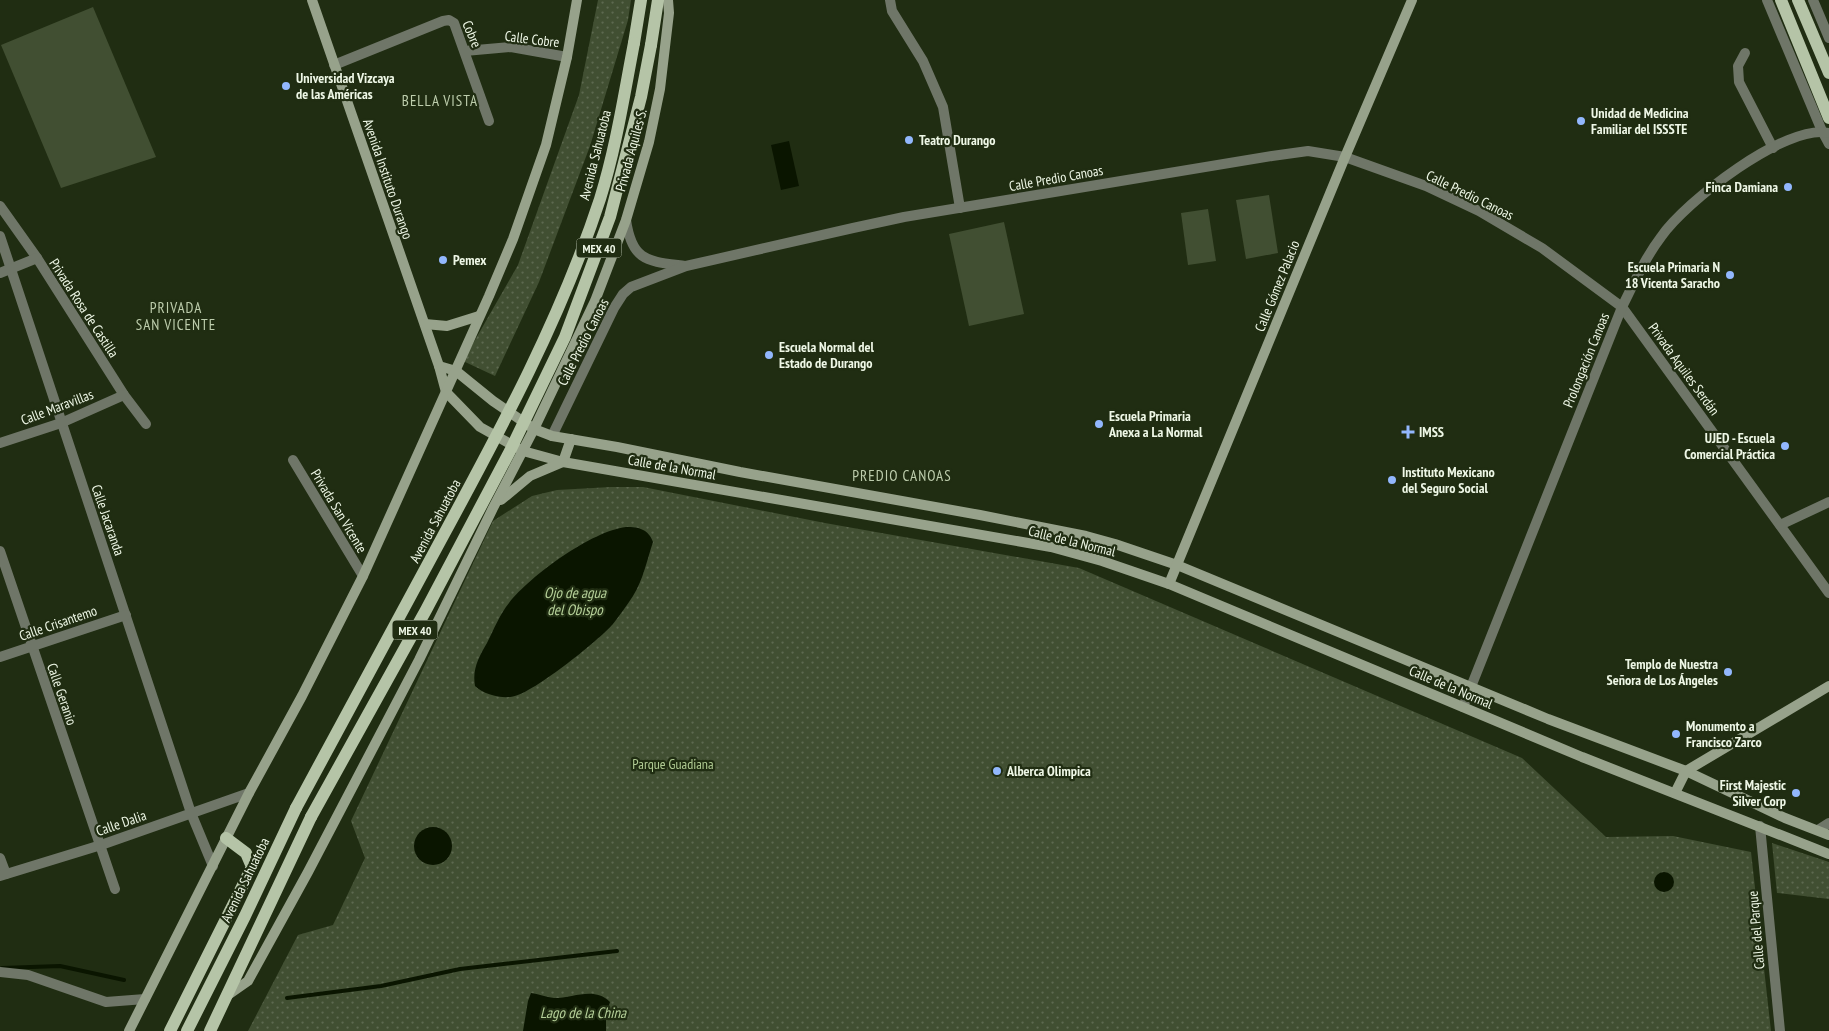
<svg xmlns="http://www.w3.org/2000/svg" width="1829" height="1031" viewBox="0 0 1829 1031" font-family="'PT Sans Narrow',sans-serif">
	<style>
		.grass { fill: url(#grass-dots) }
		.pitch { fill: #414f32 }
		.water { fill: #0a1500 }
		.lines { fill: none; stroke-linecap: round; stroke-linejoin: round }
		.stream { stroke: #0a1500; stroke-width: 4 }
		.street { stroke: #6f7668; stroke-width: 10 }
		.secondary { stroke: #97a28b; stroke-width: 10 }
		.primary { stroke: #b5c4a7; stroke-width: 12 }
		.primary-bridge { stroke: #b5c4a7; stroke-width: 12 }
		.poi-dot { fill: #92b7fd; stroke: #202d12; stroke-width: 2 }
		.labels { text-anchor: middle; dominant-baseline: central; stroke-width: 4.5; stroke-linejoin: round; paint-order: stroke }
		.shield { fill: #202d12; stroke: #b0baa6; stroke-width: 1 }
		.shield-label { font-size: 12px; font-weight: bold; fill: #eef7e6 }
		.street-label { font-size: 14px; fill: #eef7e6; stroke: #202d12 }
		.poi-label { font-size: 14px; font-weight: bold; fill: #eef7e6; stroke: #202d12; text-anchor: start }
		.park-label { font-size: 14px; fill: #b0cb93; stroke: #202d12 }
		.neighbourhood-label { font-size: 15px; letter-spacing: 1px; fill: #bdcdac; stroke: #202d12 }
		.water-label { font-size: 15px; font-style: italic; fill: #b6d19a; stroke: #202d12 }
	</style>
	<defs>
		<pattern id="grass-dots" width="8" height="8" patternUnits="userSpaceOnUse" patternTransform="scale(1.25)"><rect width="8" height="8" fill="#414f32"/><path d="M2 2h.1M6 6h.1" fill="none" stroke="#5d6950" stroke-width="1.8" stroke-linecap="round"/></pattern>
	</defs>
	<rect width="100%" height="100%" fill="#202d12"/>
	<!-- grass -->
	<g class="grass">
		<polygon points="598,0 631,0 628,20 590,146 539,282 495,376 463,361 518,265 579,95"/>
		<polygon points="611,487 643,487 825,523 1079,568 1522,758 1606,837 1673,836 1751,852 1771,1031 248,1031 298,935 333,925 365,858 351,821 493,521 532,496 557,490"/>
		<polygon points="1772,843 1829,862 1829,899 1777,893"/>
	</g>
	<!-- pitch -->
	<g class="pitch">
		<polygon points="93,7 156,157 61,188 1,45"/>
		<polygon points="1269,195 1278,253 1246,259 1236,200"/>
		<polygon points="1208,209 1216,261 1188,265 1181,213"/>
		<polygon points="1004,222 1024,314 969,326 949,234"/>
	</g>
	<!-- water -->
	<g class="water">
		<polygon points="789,141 799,186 781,190 771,145"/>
		<path d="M 626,527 C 639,527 648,529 653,542 C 647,560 643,580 633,596 C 627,605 620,615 613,624 C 599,640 529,697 510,697 C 499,698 483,694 475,686 C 472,669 479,657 487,643 C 494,629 500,614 509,603 C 531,575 592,531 626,527 Z"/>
		<circle cx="433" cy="846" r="19"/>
		<circle cx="1664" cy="882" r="10"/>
		<path d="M 531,993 C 538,994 546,997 554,998 C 574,998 594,986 610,1002 L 606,1014 L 606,1031 L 523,1031 L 528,1001 Z"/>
	</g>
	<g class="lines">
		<!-- stream -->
		<g class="stream">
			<polyline points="2,968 60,966 124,980"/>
			<polyline points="287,998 381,986 460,969 617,951"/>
		</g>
		<!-- street -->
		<g class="street">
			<polyline points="890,0 892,11 923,61 943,107 960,208"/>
			<polyline points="1767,0 1822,131 1829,144"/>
			<polyline points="1813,0 1829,38"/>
			<polyline points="465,51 511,47 567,57"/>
			<polyline points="1745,53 1738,66 1739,82 1773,148"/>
			<polyline points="334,65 443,21 449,20 454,23 489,121"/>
			<polyline points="0,206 37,258 124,395 146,424"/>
			<path d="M 626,220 C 632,262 648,261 685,266"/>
			<polyline points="0,236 191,813 213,866"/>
			<polyline points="0,273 37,258"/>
			<polyline points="552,436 614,308 623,294 631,287 686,266 853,228 904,217 1272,156 1308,151 1345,157 1426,186 1479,211 1542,248 1622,307 1829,593"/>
			<polyline points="0,443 61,423 124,395"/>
			<polyline points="293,460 363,576"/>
			<polyline points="1780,525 1829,502"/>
			<polyline points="0,551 115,889"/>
			<polyline points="0,657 126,615"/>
			<path d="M 1463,707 L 1622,307 C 1634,283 1645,258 1661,237 C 1685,202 1786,123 1829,133"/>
			<polyline points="1760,826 1780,1031"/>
			<polyline points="1818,830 1829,823"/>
			<polyline points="0,858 6,874"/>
			<polyline points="0,876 101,845 249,793"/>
			<polyline points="0,972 28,975 106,1002 145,999"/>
		</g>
		<!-- secondary -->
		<g class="secondary">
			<polyline points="312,0 439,366 446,392 480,427 523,451 563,462 1051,547 1102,561 1169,584 1582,757 1829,854"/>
			<polyline points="425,324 447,326 479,316"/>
			<polyline points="439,366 456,371 493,401 534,429 552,436 617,447 740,472 980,515 1086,536 1115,544 1177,565 1548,719 1686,771 1785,818 1829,835"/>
			<polyline points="563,462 571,439"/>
			<polyline points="501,500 530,476 563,462"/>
			<polyline points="1169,584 1345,157 1412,0"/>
			<polyline points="1675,793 1686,771 1829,686"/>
			<polyline points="228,995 248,981 308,872 419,660 493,508 534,429 595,301 626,220 649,142 660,89 669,13 668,0"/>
			<polyline points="129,1031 249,793 302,696 363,576 489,296 513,239 546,145 567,57 577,0"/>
		</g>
		<!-- primary -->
		<g class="primary">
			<polyline points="1781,0 1829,118"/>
			<polyline points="1798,0 1829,73"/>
			<polyline points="634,43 641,0"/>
			<polyline points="651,45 658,0"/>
			<polyline points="170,1031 252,867 246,853 226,838"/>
			<polyline points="187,1031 245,916 296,808"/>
			<polyline points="210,1031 311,817"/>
		</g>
		<!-- primary-bridge -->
		<g class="primary-bridge">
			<path d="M 296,808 C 345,717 394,627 443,536 C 502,427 561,318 600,199 C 616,148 624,95 634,43"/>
			<polyline points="311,817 426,610 510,451 565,337 610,217 641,97 651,45"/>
		</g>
	</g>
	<!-- markers -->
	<g class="poi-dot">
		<circle cx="286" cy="86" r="5"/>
		<circle cx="1581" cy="121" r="5"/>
		<circle cx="909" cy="140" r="5"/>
		<circle cx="1788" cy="187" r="5"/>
		<circle cx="443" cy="260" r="5"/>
		<circle cx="1730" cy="275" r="5"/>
		<circle cx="769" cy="355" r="5"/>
		<circle cx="1099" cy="424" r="5"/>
		<path d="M1405.5 424.5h5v5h5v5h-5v5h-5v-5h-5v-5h5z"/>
		<circle cx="1785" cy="446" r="5"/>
		<circle cx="1392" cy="480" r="5"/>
		<circle cx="1728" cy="672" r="5"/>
		<circle cx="1676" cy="734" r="5"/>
		<circle cx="997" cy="771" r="5"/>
		<circle cx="1796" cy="793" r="5"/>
	</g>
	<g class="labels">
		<!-- shield labels -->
		<g class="shield">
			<rect x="576.5" y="238.5" width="45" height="19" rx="4"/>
			<rect x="392.5" y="620.5" width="45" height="19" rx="4"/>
		</g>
		<g class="shield-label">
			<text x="599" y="248">MEX 40</text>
			<text x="415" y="630">MEX 40</text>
		</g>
		<!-- street labels -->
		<g class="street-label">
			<text transform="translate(472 34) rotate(67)">Cobre</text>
			<text transform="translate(532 39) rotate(7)">Calle Cobre</text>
			<text transform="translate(631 150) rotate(-75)">Privada Aquiles S.</text>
			<text transform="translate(595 155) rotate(-76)">Avenida Sahuatoba</text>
			<text transform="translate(1056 178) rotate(-10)">Calle Predio Canoas</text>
			<text transform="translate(388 179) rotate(71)">Avenida Instituto Durango</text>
			<text transform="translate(1470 195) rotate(26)">Calle Predio Canoas</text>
			<text transform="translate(1277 286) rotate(-68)">Calle Gómez Palacio</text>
			<text transform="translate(84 308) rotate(57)">Privada Rosa de Castilla</text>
			<text transform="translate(583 342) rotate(-63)">Calle Predio Canoas</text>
			<text transform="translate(1586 360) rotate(-68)">Prolongación Canoas</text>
			<text transform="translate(1684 369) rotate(54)">Privada Aquiles Serdán</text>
			<text transform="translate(57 407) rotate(-21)">Calle Maravillas</text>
			<text transform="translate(672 467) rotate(10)">Calle de la Normal</text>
			<text transform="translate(339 511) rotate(59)">Privada San Vicente</text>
			<text transform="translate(108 520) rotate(71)">Calle Jacaranda</text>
			<text transform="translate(435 521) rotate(-62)">Avenida Sahuatoba</text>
			<text transform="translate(1072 541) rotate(14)">Calle de la Normal</text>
			<text transform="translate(58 623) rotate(-19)">Calle Crisantemo</text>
			<text transform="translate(1451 687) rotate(23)">Calle de la Normal</text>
			<text transform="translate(62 694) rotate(71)">Calle Geranio</text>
			<text transform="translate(121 823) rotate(-19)">Calle Dalia</text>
			<text transform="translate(245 880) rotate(-64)">Avenida Sahuatoba</text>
			<text transform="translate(1756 930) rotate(-95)">Calle del Parque</text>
		</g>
		<!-- poi labels -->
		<g class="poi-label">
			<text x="296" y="78">Universidad Vizcaya<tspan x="296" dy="16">de las Américas</tspan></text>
			<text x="1591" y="113">Unidad de Medicina<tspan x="1591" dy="16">Familiar del ISSSTE</tspan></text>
			<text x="919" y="140">Teatro Durango</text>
			<text x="1778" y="187" text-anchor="end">Finca Damiana</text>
			<text x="453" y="260">Pemex</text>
			<text x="1720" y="267" text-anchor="end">Escuela Primaria N<tspan x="1720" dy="16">18 Vicenta Saracho</tspan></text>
			<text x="779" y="347">Escuela Normal del<tspan x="779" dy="16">Estado de Durango</tspan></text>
			<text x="1109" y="416">Escuela Primaria<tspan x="1109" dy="16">Anexa a La Normal</tspan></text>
			<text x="1419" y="432">IMSS</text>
			<text x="1775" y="438" text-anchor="end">UJED - Escuela<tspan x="1775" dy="16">Comercial Práctica</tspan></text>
			<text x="1402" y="472">Instituto Mexicano<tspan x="1402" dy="16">del Seguro Social</tspan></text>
			<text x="1718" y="664" text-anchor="end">Templo de Nuestra<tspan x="1718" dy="16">Señora de Los Ángeles</tspan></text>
			<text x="1686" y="726">Monumento a<tspan x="1686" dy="16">Francisco Zarco</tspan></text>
			<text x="1007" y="771">Alberca Olimpica</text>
			<text x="1786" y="785" text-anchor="end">First Majestic<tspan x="1786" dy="16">Silver Corp</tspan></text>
		</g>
		<!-- park labels -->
		<g class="park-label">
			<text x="673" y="764">Parque Guadiana</text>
		</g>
		<!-- neighbourhood labels -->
		<g class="neighbourhood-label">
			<text x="440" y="100">BELLA VISTA</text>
			<text x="176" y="307">PRIVADA<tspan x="176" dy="17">SAN VICENTE</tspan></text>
			<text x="902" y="475">PREDIO CANOAS</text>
		</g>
		<!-- water labels -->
		<g class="water-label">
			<text x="575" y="592">Ojo de agua<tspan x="575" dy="17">del Obispo</tspan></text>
			<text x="583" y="1012">Lago de la China</text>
		</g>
	</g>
</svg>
